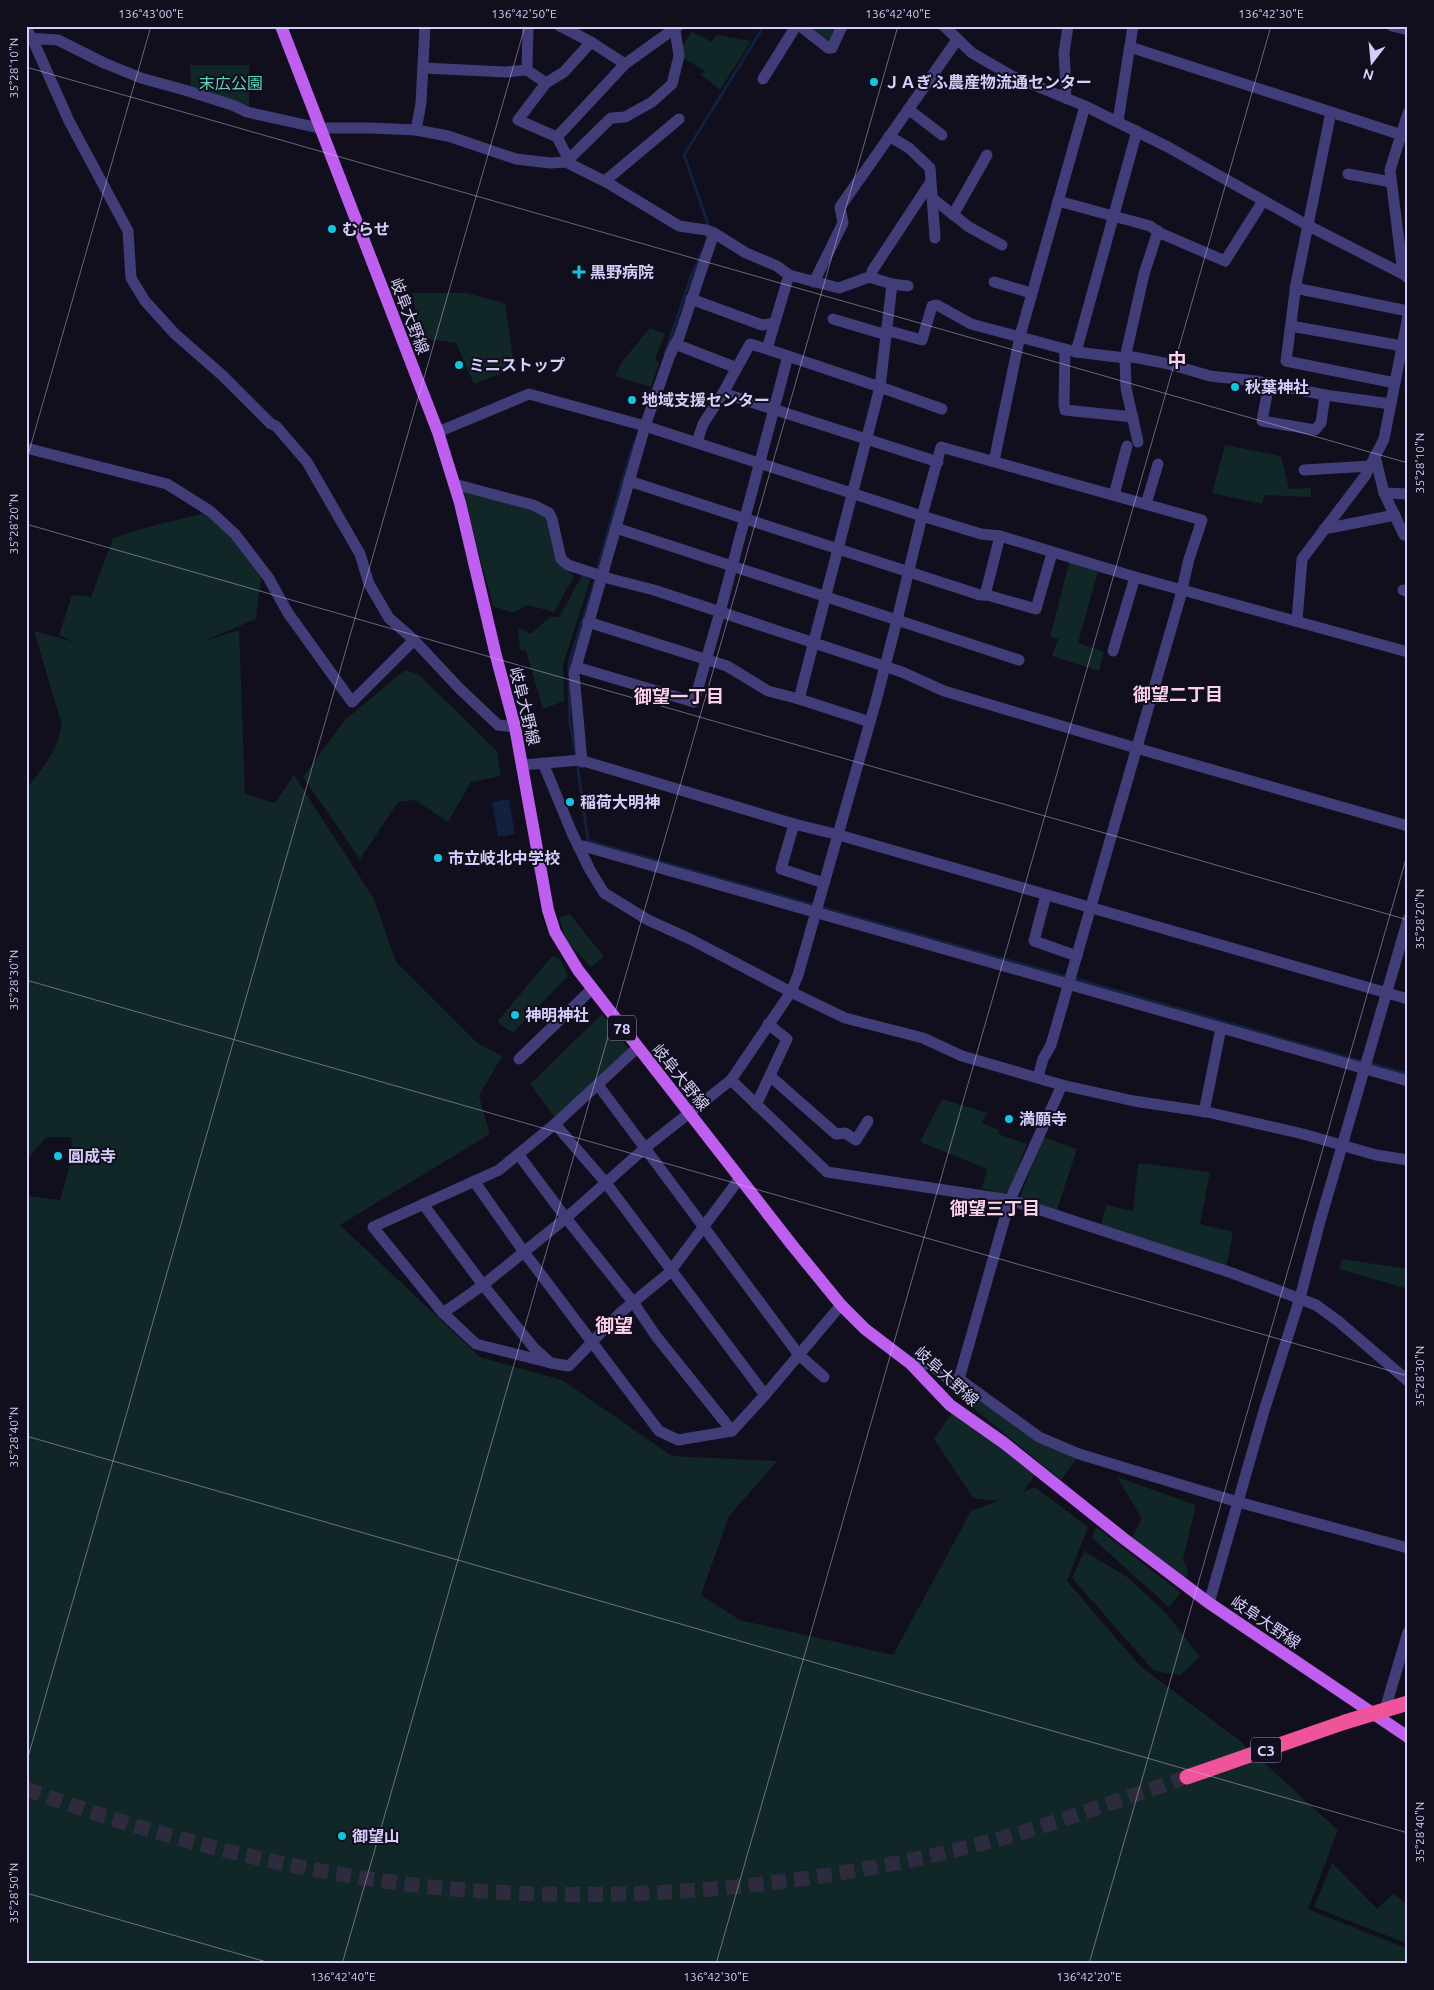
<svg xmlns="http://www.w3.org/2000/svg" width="1434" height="1990" viewBox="0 0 1434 1990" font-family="Ubuntu,'Noto Sans JP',sans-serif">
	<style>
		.green { fill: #112626 }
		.water { fill: #11213e }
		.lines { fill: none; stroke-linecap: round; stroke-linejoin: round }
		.stream { stroke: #11213e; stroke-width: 3 }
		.motorway-tunnel { stroke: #2e2b3e; stroke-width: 15; stroke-dasharray: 15 8; stroke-linecap: butt }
		.minor { stroke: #413d78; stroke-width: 11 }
		.primary { stroke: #bf5ff0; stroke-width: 12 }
		.motorway { stroke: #ef549a; stroke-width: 15 }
		.motorway-bridge { stroke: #ef549a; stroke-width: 15 }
		.ticks { fill: none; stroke: #d5cefa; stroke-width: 1; stroke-opacity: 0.45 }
		.poi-dot { fill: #15c5e0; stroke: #110e1d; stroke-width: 2 }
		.labels { text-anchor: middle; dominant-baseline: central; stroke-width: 4; stroke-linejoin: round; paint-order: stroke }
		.shield { fill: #110e1d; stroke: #9a94b8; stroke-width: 1 }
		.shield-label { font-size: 15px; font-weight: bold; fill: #d5cefa }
		.poi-label { font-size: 16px; font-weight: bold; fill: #d5cefa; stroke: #110e1d; text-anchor: start }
		.park-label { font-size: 16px; fill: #62d3ba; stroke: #110e1d }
		.street-label { font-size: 16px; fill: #d5cefa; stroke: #110e1d }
		.neighbourhood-label { font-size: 18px; font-weight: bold; fill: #fbd0ea; stroke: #110e1d }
		.quarter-label { font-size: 19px; font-weight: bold; fill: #fbd0ea; stroke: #110e1d }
		.neatline { fill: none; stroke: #d5cefa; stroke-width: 2 }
		.ticks-label { font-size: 12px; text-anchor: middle; fill: #d5cefa }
	</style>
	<rect width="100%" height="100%" fill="#110e1d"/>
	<!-- green -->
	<g class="green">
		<polygon points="807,26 839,26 828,44"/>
		<polygon points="692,32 712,42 717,35 751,41 720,90 701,75 705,71 683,58 681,48"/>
		<polygon points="190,65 249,65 249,107 191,89"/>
		<polygon points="412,293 466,293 505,303 514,368 474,384 456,343 421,338"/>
		<polygon points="650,328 665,334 655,359 659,363 651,387 615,376 621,363"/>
		<polygon points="1225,445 1281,456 1289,489 1311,488 1311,497 1265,495 1262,504 1212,493"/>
		<polygon points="462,490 546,515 558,564 574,576 554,612 528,605 513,613 493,606"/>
		<path d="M 205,513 L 222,526 L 262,571 L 256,619 L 201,642 L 239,630 L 245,794 L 275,803 L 294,775 L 374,899 L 396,962 L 477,1043 L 502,1056 L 479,1096 L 490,1134 L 340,1225 L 480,1357 L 562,1380 L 672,1456 L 777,1461 L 729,1516 L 701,1595 L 740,1620 L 893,1655 L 971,1511 L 998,1501 L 973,1498 L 934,1439 L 953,1411 L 1036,1474 L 1023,1492 L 1035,1487 L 1088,1527 L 1067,1581 L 1140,1666 L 1239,1740 L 1338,1830 L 1308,1909 L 1408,1949 L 1408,1964 L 26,1964 L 26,1196 L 60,1200 L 73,1155 L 71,1137 L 46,1137 L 26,1161 L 26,789 C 41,770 61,747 61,722 L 34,631 L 74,642 L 59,635 L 72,595 L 91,597 L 113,538 L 144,528 Z"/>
		<polygon points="1070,560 1098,571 1078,643 1104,652 1099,671 1052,656 1058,639 1050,637"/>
		<polygon points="583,574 590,581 563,665 564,701 543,709 526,651 520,650 518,627 531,634 550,617 559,617"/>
		<polygon points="405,670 418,674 497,751 501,776 471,782 448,822 415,800 398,802 360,859 303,777 345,720"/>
		<polygon points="570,914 604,957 591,967 567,941 559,918"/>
		<polygon points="552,956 560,959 568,976 513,1033 497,1022"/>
		<polygon points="602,1014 630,1051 555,1118 530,1084"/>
		<polygon points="942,1099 987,1113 982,1123 999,1130 998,1134 1027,1144 1010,1190 1003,1195 982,1188 987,1169 920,1142"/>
		<polygon points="1043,1137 1077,1149 1056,1213 1019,1200"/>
		<polygon points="1138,1163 1210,1172 1200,1224 1233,1232 1226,1268 1101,1226 1106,1205 1133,1211"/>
		<polygon points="1342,1259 1408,1269 1408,1289 1339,1269"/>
		<polygon points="962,1387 1077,1458 1061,1480 957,1395"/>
		<polygon points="1117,1477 1196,1505 1183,1560 1188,1569 1186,1579 1132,1537 1142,1519"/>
		<polygon points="1096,1527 1181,1593 1169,1607 1092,1538"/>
		<polygon points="1084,1551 1127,1577 1166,1613 1200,1657 1180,1675 1154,1671 1072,1578"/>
		<polygon points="1332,1863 1377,1909 1393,1894 1408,1904 1408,1944 1314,1907"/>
	</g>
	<!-- water -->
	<polygon class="water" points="509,799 515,834 498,837 492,802"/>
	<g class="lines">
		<!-- stream -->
		<g class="stream">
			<polyline points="709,227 684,155 764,26"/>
			<polyline points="665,354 692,274 703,250"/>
			<polyline points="597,571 622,481 634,443"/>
			<polyline points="569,672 569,663 596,577"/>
			<polyline points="569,683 570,722 576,757"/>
			<polyline points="577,763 588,841 1064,976"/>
			<polyline points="1076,979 1360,1061"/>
			<polyline points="1372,1064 1408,1074"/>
		</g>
		<!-- motorway-tunnel -->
		<path class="motorway-tunnel" d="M 26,1789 C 151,1835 281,1869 414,1885 C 603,1907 803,1890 988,1842 C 1055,1824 1121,1799 1187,1777"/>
		<!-- minor -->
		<g class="minor">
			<polyline points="560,26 591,42 625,64"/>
			<polyline points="800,26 828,48 832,48 842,26"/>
			<polyline points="944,26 972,53 1012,76 1085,106 1168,147 1307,225 1403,274 1408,278"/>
			<polyline points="1392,26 1408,30"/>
			<polyline points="26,29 32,38 69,121 128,231 131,278 145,301 175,334 222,375 271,424 276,426 307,462 360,554 369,584 389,618 414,640 459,688 498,725 515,727"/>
			<polyline points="26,38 58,40 104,63 141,78 188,91 232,105 247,112 319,128 371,128 416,130 448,136 516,159 550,163 566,162 608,183 679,226 706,230 714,233 746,253 777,266 789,275 767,349 880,387 799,699 768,691 727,666 588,622"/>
			<polyline points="1130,47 1408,137"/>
			<polyline points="423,68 506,72 527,70 546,83"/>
			<polyline points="527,70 528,26"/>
			<polyline points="763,79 796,26"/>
			<polyline points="1065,98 1066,87 1064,53 1068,26"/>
			<polyline points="908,109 942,135"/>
			<polyline points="1331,112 1296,284 1286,361 1395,383"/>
			<polyline points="1118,121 1133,26"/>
			<polyline points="416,130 421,103 425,26"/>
			<polyline points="889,136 909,148 930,168 935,238"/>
			<polyline points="557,137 625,64 678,26"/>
			<polyline points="569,160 557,137 518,120 546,83 564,72 591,42"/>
			<polyline points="566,162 611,118 625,117 652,102 672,84 679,56 675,30"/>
			<polyline points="1348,174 1391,182"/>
			<polyline points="605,181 679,119"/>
			<polyline points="932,198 969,227 1002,245"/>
			<polyline points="1058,201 1150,226 1160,233 1225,261 1263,201"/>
			<polyline points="953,215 987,155"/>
			<polyline points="1403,274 1390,170 1408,113"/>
			<polyline points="789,275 839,288 869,277 892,284 908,286"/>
			<polyline points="872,277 872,271 930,183"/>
			<polyline points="814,282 843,223 840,207 957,40"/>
			<polyline points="994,282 1031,293"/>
			<polyline points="892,284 880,387 942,409"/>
			<polyline points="1295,288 1408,311"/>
			<polyline points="691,299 762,325 774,323"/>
			<polyline points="833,319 880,333 893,332 922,340 932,306 937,305 971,324 1076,352 1125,358 1133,357 1169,364 1210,376 1256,381 1325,395 1391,404"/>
			<polyline points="1291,326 1402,346"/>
			<polyline points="675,344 737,368"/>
			<polyline points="1065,349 1064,404 1065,410 1133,417"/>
			<polyline points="1076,352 1137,131"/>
			<polyline points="1269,383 1262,421 1315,430 1321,423 1325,395"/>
			<polyline points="723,393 938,462"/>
			<polyline points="438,432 529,394 645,426 922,516 981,534 1000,536 1135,577 1408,652"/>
			<polyline points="697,442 703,424 723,393 750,344 767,349"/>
			<polyline points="1138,442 1126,388 1125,358 1144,274 1158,231"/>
			<polyline points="26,448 167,484 210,511 235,534 268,577 288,613 352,702 414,640"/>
			<polyline points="1375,456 1384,493 1408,494"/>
			<polyline points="994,461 1020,336 1085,106"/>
			<polyline points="1304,470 1370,466"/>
			<polyline points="629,481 980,595 987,595 1036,609 1052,553"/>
			<polyline points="454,484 533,505 549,513 552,519 561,559 568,565 611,579 654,590 902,672 944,691 1136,748 1408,826"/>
			<polyline points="1384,493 1404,535"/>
			<polyline points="1114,495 1127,446"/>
			<polyline points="1146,504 1158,464"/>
			<polyline points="616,528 1019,660"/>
			<polyline points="1324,529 1395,515"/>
			<polyline points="1403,590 1408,592"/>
			<polyline points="985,595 1000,536"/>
			<polyline points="1297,621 1302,559 1365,476 1384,439 1408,316"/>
			<polyline points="1113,651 1135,577"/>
			<polyline points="576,667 694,702 720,612 788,356"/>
			<polyline points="799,699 870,722"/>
			<polyline points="582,762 574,674 645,426 670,355 679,337 714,233"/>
			<polyline points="543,763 572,833 590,870 604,893 648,920 690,939 791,992 845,1018 923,1038 962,1056 1062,1085 1134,1101 1207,1112 1303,1134 1376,1155 1408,1160"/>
			<polyline points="523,765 580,760 794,824 839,835 1408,999"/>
			<polyline points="794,824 781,869 824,883"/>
			<polyline points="579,847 583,846 1408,1081"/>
			<polyline points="1046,895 1034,941 1077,956"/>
			<polyline points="519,1059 592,989"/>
			<polyline points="770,1076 836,1134 845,1133 856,1140 868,1121"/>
			<polyline points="731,1080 827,1172 1010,1200 1232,1273 1316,1305 1338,1321 1408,1381"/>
			<polyline points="598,1085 799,1355 824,1377"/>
			<polyline points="756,1105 787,1039 768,1024"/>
			<polyline points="1204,1112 1221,1028"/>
			<polyline points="555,1124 606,1183 765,1395"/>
			<polyline points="518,1154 566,1218 633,1302 656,1336 732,1431 765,1395 841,1305"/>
			<polyline points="474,1181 524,1252 659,1431 678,1440 732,1431"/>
			<polyline points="423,1204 483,1285 534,1348 551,1363 569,1366 620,1313 669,1273 740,1178"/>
			<polyline points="443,1313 483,1285 566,1218 645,1148 731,1080 791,992 798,975 876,701 897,620 922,516 941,447 1202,520 1189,559 1180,598 1051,1045 1043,1059 1038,1077"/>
			<polyline points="551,1363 476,1344 443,1313 373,1227 499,1170 555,1124 637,1048"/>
			<polyline points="911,1364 930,1364 951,1381 959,1379 1010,1200 1062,1085"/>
			<polyline points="959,1379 1039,1437 1079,1454 1238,1502 1408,1548"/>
			<polyline points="1209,1603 1264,1411 1300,1298 1319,1225 1408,919"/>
			<polyline points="1383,1716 1408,1632"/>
		</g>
		<!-- primary -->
		<polyline class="primary" points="281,26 438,432 460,503 496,656 515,727 548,910 555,932 578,970 792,1245 841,1305 865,1329 911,1364 950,1405 1004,1443 1123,1538 1209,1603 1408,1737"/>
		<!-- motorway -->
		<polyline class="motorway" points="1187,1777 1345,1722"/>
		<!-- motorway-bridge -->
		<polyline class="motorway-bridge" points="1345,1722 1408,1703"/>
	</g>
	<!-- ticks -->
	<path class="ticks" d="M 26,67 L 1408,463M 26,462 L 151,26M 26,524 L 1408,920M 26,980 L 1408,1376M 26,1436 L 1408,1833M 26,1764 L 525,26M 26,1893 L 274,1964M 342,1964 L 898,26M 716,1964 L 1271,26M 1089,1964 L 1408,852"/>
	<!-- markers -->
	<g class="poi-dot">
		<circle cx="874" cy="82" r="5"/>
		<circle cx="332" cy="229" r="5"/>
		<path d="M576.5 264.5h5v5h5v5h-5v5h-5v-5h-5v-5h5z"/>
		<circle cx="459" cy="365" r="5"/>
		<circle cx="1235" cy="387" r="5"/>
		<circle cx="632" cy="400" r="5"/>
		<circle cx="570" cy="802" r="5"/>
		<circle cx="438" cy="858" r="5"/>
		<circle cx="515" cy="1015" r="5"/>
		<circle cx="1009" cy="1119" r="5"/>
		<circle cx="58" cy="1156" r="5"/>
		<circle cx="342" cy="1836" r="5"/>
	</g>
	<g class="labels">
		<!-- shield labels -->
		<g class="shield">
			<rect x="608" y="1015.5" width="28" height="25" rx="4"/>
			<rect x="1251" y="1737.5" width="30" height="25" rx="4"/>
		</g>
		<g class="shield-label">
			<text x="622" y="1028">78</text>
			<text x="1266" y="1750">C3</text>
		</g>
		<!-- poi labels -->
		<g class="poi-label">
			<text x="884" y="82">ＪＡぎふ農産物流通センター</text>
			<text x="342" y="229">むらせ</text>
			<text x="590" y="272">黒野病院</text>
			<text x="469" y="365">ミニストップ</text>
			<text x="1245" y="387">秋葉神社</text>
			<text x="642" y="400">地域支援センター</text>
			<text x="580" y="802">稲荷大明神</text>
			<text x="448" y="858">市立岐北中学校</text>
			<text x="525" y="1015">神明神社</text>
			<text x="1019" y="1119">満願寺</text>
			<text x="68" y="1156">圓成寺</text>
			<text x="352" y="1836">御望山</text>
		</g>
		<!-- park labels -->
		<g class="park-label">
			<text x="231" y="83">末広公園</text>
		</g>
		<!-- street labels -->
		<g class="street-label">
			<text transform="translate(410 316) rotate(69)">岐阜大野線</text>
			<text transform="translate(525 706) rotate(76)">岐阜大野線</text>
			<text transform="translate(681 1077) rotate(51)">岐阜大野線</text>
			<text transform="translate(947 1376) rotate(42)">岐阜大野線</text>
			<text transform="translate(1266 1622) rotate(34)">岐阜大野線</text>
		</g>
		<!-- neighbourhood labels -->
		<g class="neighbourhood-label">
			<text x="1178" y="694">御望二丁目</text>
			<text x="679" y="696">御望一丁目</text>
			<text x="995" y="1208">御望三丁目</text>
		</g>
		<!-- quarter labels -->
		<g class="quarter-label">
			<text x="1177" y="360">中</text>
			<text x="614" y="1325">御望</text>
		</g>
	</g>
	<!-- border -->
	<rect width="1434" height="1990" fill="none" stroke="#110e1d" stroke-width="55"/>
	<!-- north arrow -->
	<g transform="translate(1372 62) rotate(196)" stroke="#110e1d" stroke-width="4" paint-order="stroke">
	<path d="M0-4L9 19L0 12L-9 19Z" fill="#d5cefa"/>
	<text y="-8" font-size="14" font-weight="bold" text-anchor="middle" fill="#d5cefa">N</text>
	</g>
	<rect x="28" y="28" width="1378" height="1934" class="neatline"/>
	<g class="ticks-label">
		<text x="151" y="18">136°43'00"E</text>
		<text x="524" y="18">136°42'50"E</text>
		<text x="898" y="18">136°42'40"E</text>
		<text x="1271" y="18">136°42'30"E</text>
		<text transform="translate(14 68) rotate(-90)" y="4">35°28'10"N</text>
		<text transform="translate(1420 463) rotate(-90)" y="4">35°28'10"N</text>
		<text transform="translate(14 524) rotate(-90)" y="4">35°28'20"N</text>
		<text transform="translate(1420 919) rotate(-90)" y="4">35°28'20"N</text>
		<text transform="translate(14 980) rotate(-90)" y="4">35°28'30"N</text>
		<text transform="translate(1420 1376) rotate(-90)" y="4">35°28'30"N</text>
		<text transform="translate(14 1437) rotate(-90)" y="4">35°28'40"N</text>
		<text transform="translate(1420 1832) rotate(-90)" y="4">35°28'40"N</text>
		<text transform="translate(14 1893) rotate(-90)" y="4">35°28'50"N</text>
		<text x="343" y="1981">136°42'40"E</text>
		<text x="716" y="1981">136°42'30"E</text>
		<text x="1089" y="1981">136°42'20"E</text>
	</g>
</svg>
